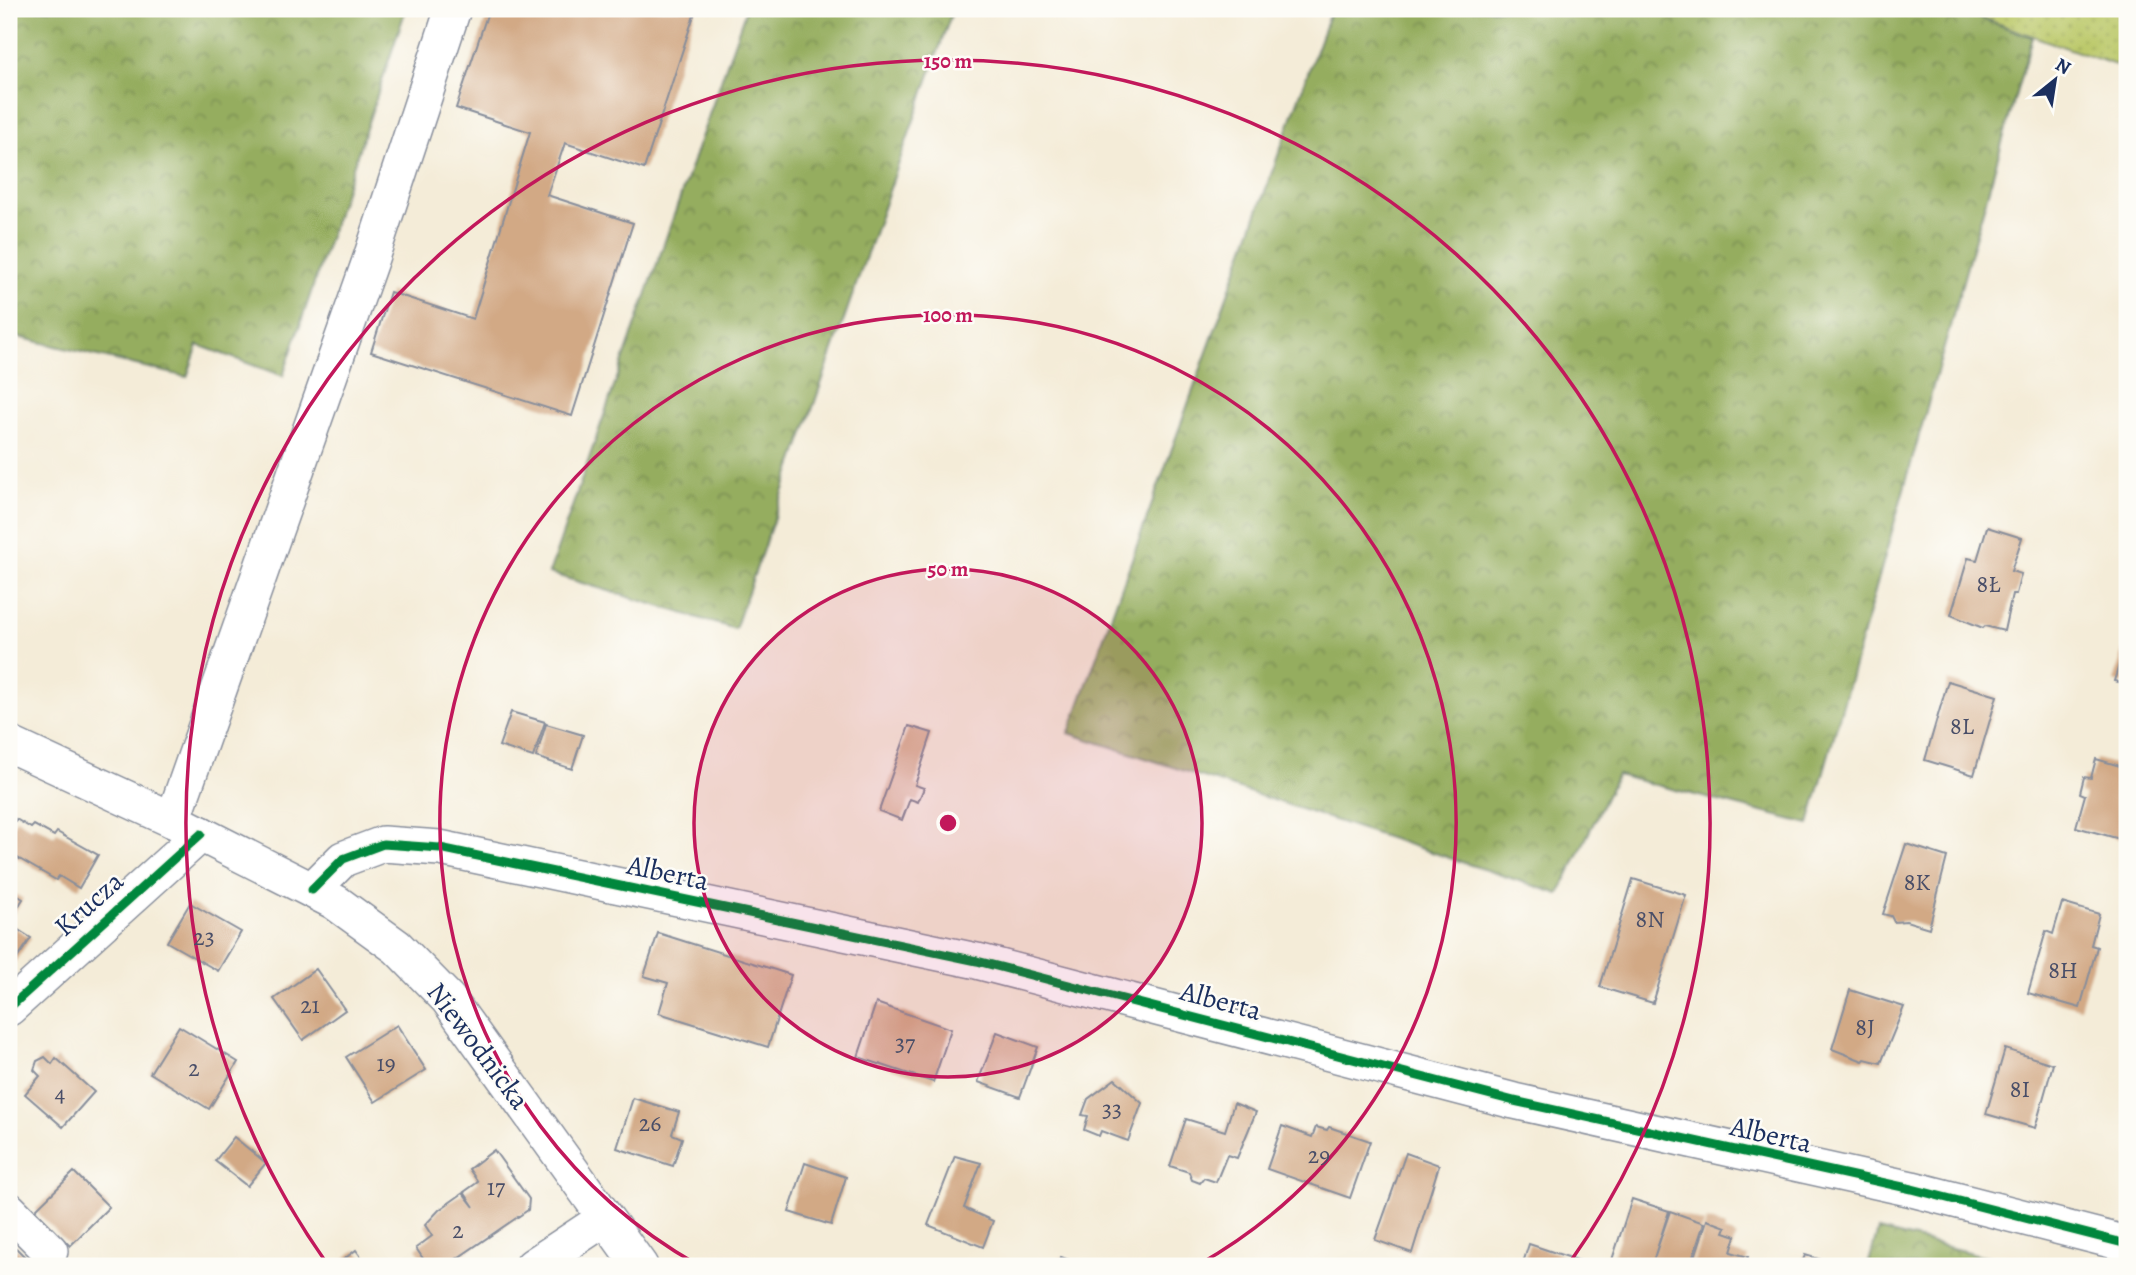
<svg xmlns="http://www.w3.org/2000/svg" width="2136" height="1275" viewBox="0 0 2136 1275" font-family="Alegreya,serif">
	<style>
		.green { fill: url(#green-dots); stroke: #6c7c64; stroke-width: 2 }
		.forest { fill: url(#forest-crowns); stroke: #586e5e; stroke-width: 2 }
		.building { fill: #d2a985 }
		.lines { fill: none; stroke-linecap: round; stroke-linejoin: round }
		.minor-casing { stroke: #888e9b; stroke-width: 38 }
		.minor { stroke: #fff; stroke-width: 35 }
		.cycleway-casing { stroke: #fdfcf7; stroke-width: 13 }
		.cycleway { stroke: #00873e; stroke-width: 9 }
		.ring { fill: none; stroke: #c2185b; stroke-width: 3.5 }
		.labels { text-anchor: middle; dominant-baseline: central; stroke-width: 5; stroke-linejoin: round; paint-order: stroke }
		.number-label { font-size: 24px; fill: #494e68 }
		.street-label { font-size: 28px; fill: #1b2f5e; stroke: #fdfcf7 }
		.centre { fill: #c2185b; stroke: #fdfcf7; stroke-width: 3.5 }
		.ring-label { font-size: 21px; text-anchor: middle; font-weight: bold; fill: #c2185b; stroke: #fdfcf7; stroke-width: 5; stroke-linejoin: round; paint-order: stroke }
	</style>
	<defs>
		<pattern id="green-dots" width="8" height="8" patternUnits="userSpaceOnUse" patternTransform="scale(1.75)"><rect width="8" height="8" fill="#bcc96b"/><path d="M2 2h.1M6 6h.1" fill="none" stroke="#a1ad5f" stroke-width="1.8" stroke-linecap="round"/></pattern>
		<pattern id="forest-crowns" width="20" height="18" patternUnits="userSpaceOnUse" patternTransform="scale(1.75)"><rect width="20" height="18" fill="#95ad5f"/><path d="M2 6a3 3 0 1 1 6 0M12 15a3 3 0 1 1 6 0" fill="none" stroke="#798d52"/></pattern>
	</defs>
	<rect width="100%" height="100%" fill="#fdfcf7"/>
	<filter id="ink" filterUnits="userSpaceOnUse"><feTurbulence type="fractalNoise" baseFrequency=".0143" numOctaves="2"/><feDisplacementMap in="SourceGraphic" scale="14" xChannelSelector="R" yChannelSelector="G"/><feConvolveMatrix kernelMatrix="1 2 1 2 8 2 1 2 1" color-interpolation-filters="sRGB"/></filter>
	<filter id="wash" filterUnits="userSpaceOnUse"><feTurbulence type="fractalNoise" baseFrequency=".00686" numOctaves="4" result="noise"/><feDisplacementMap in="SourceGraphic" scale="28" xChannelSelector="R" yChannelSelector="G"/><feGaussianBlur stdDeviation="1.57" result="paint"/><feColorMatrix in="noise" values="0 0 0 0 0 0 0 0 0 0 0 0 0 0 0 0 0 1.4 0 .05"/><feComposite in="paint" operator="in"/></filter>
	<g filter="url(#wash)">
		<rect width="100%" height="100%" fill="#f4ecd8"/>
		<!-- green -->
		<polygon class="green" points="1956,9 2127,9 2127,69"/>
		<!-- forest -->
		<g class="forest">
			<polygon points="9,9 406,9 283,376 198,345 187,377 9,335"/>
			<polygon points="746,9 953,9 735,629 549,573"/>
			<polygon points="1331,9 1956,9 2032,37 1809,824 1617,775 1559,894 1069,733"/>
			<polygon points="1878,1230 2025,1266 1868,1266"/>
		</g>
		<g id="blocks">
			<!-- building -->
			<g class="building">
				<polygon points="489,9 696,9 644,169 565,143 547,195 633,223 572,416 371,352 390,292 473,319 530,132 456,108"/>
				<polygon points="1987,527 2022,538 2011,571 2021,574 2016,594 2012,594 2004,631 1985,626 1983,628 1951,615 1968,558 1977,560"/>
				<polygon points="2127,639 2127,684 2114,681"/>
				<polygon points="1948,681 1997,696 1974,775 1925,760"/>
				<polygon points="511,712 545,722 533,757 499,746"/>
				<polygon points="546,724 583,735 572,769 536,757"/>
				<polygon points="909,726 932,733 915,785 924,788 918,802 910,799 902,820 879,811"/>
				<polygon points="2096,759 2127,768 2127,818 2120,839 2076,827 2085,795 2080,793 2084,777 2091,778"/>
				<polygon points="16,819 31,828 34,825 54,836 57,832 98,855 79,888 59,876 56,880 9,853 9,832"/>
				<polygon points="1906,844 1947,857 1929,928 1906,921 1894,922 1891,916 1883,914"/>
				<polygon points="1633,879 1686,895 1653,1003 1600,987"/>
				<polygon points="9,890 23,899 9,921"/>
				<polygon points="190,903 241,932 218,971 167,942"/>
				<polygon points="2062,903 2099,914 2091,945 2097,947 2080,1008 2028,993 2046,931 2053,934"/>
				<polygon points="9,924 31,938 14,963 9,959"/>
				<polygon points="658,933 791,975 768,1047 659,1013 668,983 644,976"/>
				<polygon points="316,969 345,1010 303,1040 274,999"/>
				<polygon points="1850,990 1904,1007 1881,1063 1865,1059 1863,1061 1832,1049"/>
				<polygon points="876,1003 951,1029 933,1082 858,1057"/>
				<polygon points="397,1025 426,1070 375,1102 346,1057"/>
				<polygon points="179,1026 238,1062 209,1109 150,1073"/>
				<polygon points="997,1032 1038,1047 1020,1097 978,1082"/>
				<polygon points="2005,1049 2053,1064 2035,1128 1986,1114"/>
				<polygon points="45,1057 52,1064 56,1058 94,1092 63,1127 25,1094 40,1076 34,1070 37,1061"/>
				<polygon points="1115,1079 1142,1103 1128,1141 1101,1131 1099,1136 1084,1130 1088,1116 1082,1115 1088,1099"/>
				<polygon points="633,1098 679,1112 672,1134 682,1138 673,1166 617,1148"/>
				<polygon points="1234,1103 1256,1112 1237,1158 1227,1155 1216,1182 1204,1178 1200,1183 1192,1180 1189,1172 1170,1166 1186,1119 1225,1131"/>
				<polygon points="1282,1126 1312,1137 1316,1127 1327,1130 1329,1127 1370,1141 1350,1198 1267,1169"/>
				<polygon points="234,1137 266,1163 247,1186 215,1161"/>
				<polygon points="494,1150 529,1199 528,1210 446,1266 428,1266 416,1248 432,1236 425,1225 439,1210 463,1193 474,1207 464,1192 478,1182 469,1169"/>
				<polygon points="1406,1153 1439,1165 1412,1253 1375,1240"/>
				<polygon points="955,1156 981,1163 964,1208 993,1221 983,1247 928,1225"/>
				<polygon points="805,1163 846,1177 831,1225 789,1212"/>
				<polygon points="74,1172 109,1207 70,1246 35,1210"/>
				<polygon points="1632,1199 1669,1211 1654,1258 1670,1211 1704,1223 1690,1266 1610,1266"/>
				<polygon points="1707,1220 1726,1227 1724,1232 1736,1236 1731,1252 1748,1257 1745,1266 1692,1266"/>
				<polygon points="1529,1244 1595,1266 1522,1266"/>
				<polygon points="9,1248 12,1252 16,1248 29,1261 24,1266 9,1266"/>
				<polygon points="356,1250 368,1266 335,1266"/>
				<polygon points="1805,1255 1842,1266 1801,1266"/>
				<polygon points="1061,1257 1085,1266 1058,1266"/>
			</g>
		</g>
	</g>
	<g filter="url(#ink)">
		<use href="#blocks" fill-opacity="0" stroke="#888e9b" stroke-width="2"/>
		<g class="lines">
			<defs>
				<g id="minor">
					<polyline points="9,744 173,820 335,902 397,947 448,999 640,1266"/>
					<polyline points="173,820 371,258 453,9"/>
					<polyline points="312,890 343,859 383,844 440,848 977,961 1514,1101 1912,1189 2127,1244"/>
					<polyline points="9,1008 201,834"/>
					<polyline points="9,1210 50,1251"/>
					<polyline points="533,1266 604,1219"/>
				</g>
			</defs>
			<!-- minor casing -->
			<use href="#minor" class="minor-casing"/>
			<!-- minor -->
			<use href="#minor" class="minor"/>
			<defs>
				<g id="cycleway">
					<polyline points="312,890 343,859 383,844 440,848 977,961 1514,1101 1912,1189 2127,1244"/>
					<polyline points="9,1008 201,834"/>
				</g>
			</defs>
			<!-- cycleway casing -->
			<use href="#cycleway" class="cycleway-casing"/>
			<!-- cycleway -->
			<use href="#cycleway" class="cycleway"/>
		</g>
	</g>
	<!-- distance rings -->
	<circle cx="948" cy="823" r="254" fill="#c2185b" fill-opacity=".12"/>
	<g class="ring">
		<circle cx="948" cy="823" r="254"/>
		<path d="M698 1265A508 508 0 1 1 1198 1265"/>
		<path d="M328 1265A762 762 0 1 1 1568 1265"/>
	</g>
	<g class="labels">
		<!-- number labels -->
		<g class="number-label">
			<text x="1989" y="584">8Ł</text>
			<text x="1962" y="726">8L</text>
			<text x="1917" y="882">8K</text>
			<text x="1650" y="919">8N</text>
			<text x="204" y="937">23</text>
			<text x="2063" y="970">8H</text>
			<text x="310" y="1005">21</text>
			<text x="1865" y="1027">8J</text>
			<text x="905" y="1043">37</text>
			<text x="386" y="1063">19</text>
			<text x="194" y="1068">2</text>
			<text x="2020" y="1089">8I</text>
			<text x="60" y="1093">4</text>
			<text x="1112" y="1109">33</text>
			<text x="650" y="1123">26</text>
			<text x="1319" y="1155">29</text>
			<text x="496" y="1187">17</text>
			<text x="458" y="1230">2</text>
		</g>
		<!-- street labels -->
		<g class="street-label">
			<text transform="translate(668 873) rotate(12)">Alberta</text>
			<text transform="translate(89 904) rotate(-42)">Krucza</text>
			<text transform="translate(1221 1001) rotate(15)">Alberta</text>
			<text transform="translate(478 1046) rotate(53)">Niewodnicka</text>
			<text transform="translate(1771 1135) rotate(13)">Alberta</text>
		</g>
	</g>
	<circle cx="948" cy="823" r="10" class="centre"/>
	<g class="ring-label">
		<text x="948" y="68">150 m</text>
		<text x="948" y="322">100 m</text>
		<text x="948" y="576">50 m</text>
	</g>
	<!-- margin -->
	<rect width="2136" height="1275" fill="none" stroke="#fdfcf7" stroke-width="35"/>
	<!-- north arrow -->
	<g transform="translate(2055 80) rotate(30)" stroke="#fdfcf7" stroke-width="5" paint-order="stroke">
	<path d="M0-5L12 26L0 18L-12 26Z" fill="#1b2f5e"/>
	<text y="-10" font-size="19" font-weight="bold" text-anchor="middle" fill="#1b2f5e">N</text>
	</g>
</svg>
